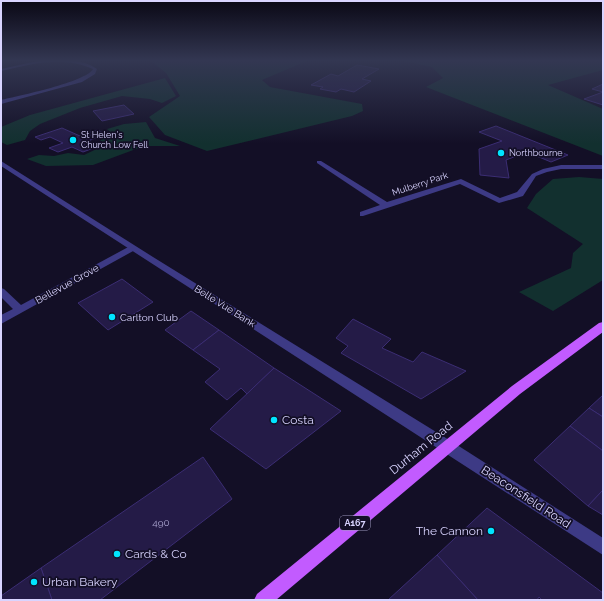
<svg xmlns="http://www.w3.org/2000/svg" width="604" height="601" viewBox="0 0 604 601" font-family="Raleway,sans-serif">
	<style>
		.green { fill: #12302f }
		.building { fill: #241b47; stroke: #3b2d73 }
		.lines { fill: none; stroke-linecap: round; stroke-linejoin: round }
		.minor { fill: #3d3a85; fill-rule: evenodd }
		.tertiary { fill: #3d3a85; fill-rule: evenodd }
		.primary { fill: #c25bff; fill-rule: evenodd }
		.poi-dot { fill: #00e5ff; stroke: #130f26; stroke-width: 1.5 }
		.labels { text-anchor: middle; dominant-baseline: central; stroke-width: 3.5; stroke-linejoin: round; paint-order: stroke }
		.far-poi-label { font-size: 9px; fill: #d9d4ff; stroke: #130f26; text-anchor: start }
		.far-street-label { font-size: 9px; fill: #d9d4ff; stroke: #130f26 }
		.shield { fill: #130f26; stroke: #9e99be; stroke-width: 1 }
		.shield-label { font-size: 9px; font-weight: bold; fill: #d9d4ff }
		.street-label { font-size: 10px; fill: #d9d4ff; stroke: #130f26 }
		.poi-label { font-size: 10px; fill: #d9d4ff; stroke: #130f26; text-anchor: start }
		.near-number-label { font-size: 10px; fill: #aca6d1 }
		.near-poi-label { font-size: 12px; fill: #d9d4ff; stroke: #130f26; text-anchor: start }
		.near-street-label { font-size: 12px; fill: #d9d4ff; stroke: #130f26 }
	</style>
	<rect width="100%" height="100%" fill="#130f26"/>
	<!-- green -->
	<g class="green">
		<polygon points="150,60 309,60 262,80 270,87 362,104 363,111 352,116 207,151 165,135 149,117 180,96 166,73"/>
		<polygon points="400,60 603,60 603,70 548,85 603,109 603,156 426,87 443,78 432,67"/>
		<polygon points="165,78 176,96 162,103 150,99 122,96 80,108 40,124 30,131 25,140 7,145 1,142 1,127 30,115"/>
		<polygon points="146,122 155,138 180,146 144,146 93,165 46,166 27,159 39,155 54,156 68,153 84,155 105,145 100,140 113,134 107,129 124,124"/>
		<polygon points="579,177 603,179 603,280 553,311 519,292 571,268 573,253 583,244 527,208 536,194 553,179"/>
	</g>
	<!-- building -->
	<g class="building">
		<polygon points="357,65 379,69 362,79 371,81 354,92 341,89 336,92 320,89 323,87 311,85 331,74 338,76"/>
		<polygon points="603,84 603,92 592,89"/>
		<polygon points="603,92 603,105 584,99"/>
		<polygon points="124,105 134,114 102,121 93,111"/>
		<polygon points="496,126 568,155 551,162 527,152 506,160 509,178 480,175 479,149 502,141 479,132"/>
		<polygon points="62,128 80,136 97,130 106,134 88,141 99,146 83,152 72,147 58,152 49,148 63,143 50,137 41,140 35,137"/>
		<polygon points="122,279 153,302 108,330 78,303"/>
		<polygon points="191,311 219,330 193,350 165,330"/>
		<polygon points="353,319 391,339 382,348 413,362 422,352 466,371 421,399 341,353 348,346 336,338"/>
		<polygon points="219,330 274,368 247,394 241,388 227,400 205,382 220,369 193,350"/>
		<polygon points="274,368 341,411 266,469 210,429"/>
		<polygon points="603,395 603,417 589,408"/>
		<polygon points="589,408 603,417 603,451 570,426"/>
		<polygon points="570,426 603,451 603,490 588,506 534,460"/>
		<polygon points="203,457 232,499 100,600 52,600 41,568"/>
		<polygon points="602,491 603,492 603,515 588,506"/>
		<polygon points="487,508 603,593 603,600 542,600 539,597 537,600 478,600 437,555"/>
		<polygon points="437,555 478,600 388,600"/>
		<polygon points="41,568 52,600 2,600 1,596"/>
	</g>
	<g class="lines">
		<!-- minor -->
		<g class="minor">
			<path d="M 42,60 C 61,60 81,58 97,69 L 95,74 L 82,82 L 1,104 L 1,100 C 18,96 86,82 93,69 C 63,55 32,64 1,71 L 1,69 Z"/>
			<polygon points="317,161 321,161 387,202 461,179 500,198 517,192 532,174 543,169 561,165 603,165 603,169 561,169 547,172 536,176 523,196 499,203 460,184 363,216 360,216 360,212 380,205 317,163"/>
			<polygon points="132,245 136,248 135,250 1,324 1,315 13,309 1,297 1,288 4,289 21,305"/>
		</g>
		<!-- tertiary -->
		<polygon class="tertiary" points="1,161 153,257 454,443 603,538 603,555 1,166"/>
		<!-- primary -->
		<polygon class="primary" points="603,322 603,332 520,394 276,600 254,600 257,594 512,386 599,323"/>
	</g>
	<!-- sky -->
	<linearGradient id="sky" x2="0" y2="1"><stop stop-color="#0a0815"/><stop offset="0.42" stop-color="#333752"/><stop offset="1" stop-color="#333752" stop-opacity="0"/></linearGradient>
	<rect width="604" height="144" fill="url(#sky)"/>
	<!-- markers -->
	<g class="poi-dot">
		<circle cx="73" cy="140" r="4"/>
		<circle cx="501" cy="153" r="4"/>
		<circle cx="112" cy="317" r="4"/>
		<circle cx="274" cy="420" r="4"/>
		<circle cx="491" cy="531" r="4"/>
		<circle cx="117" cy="554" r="4"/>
		<circle cx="34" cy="582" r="4"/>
	</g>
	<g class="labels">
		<!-- far-poi labels -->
		<g class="far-poi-label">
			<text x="81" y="135">St Helen's<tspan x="81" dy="10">Church Low Fell</tspan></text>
			<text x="509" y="153">Northbourne</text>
		</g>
		<!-- far-street labels -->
		<g class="far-street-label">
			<text transform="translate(420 184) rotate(-18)">Mulberry Park</text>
		</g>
		<!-- shield labels -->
		<rect class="shield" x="340" y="516" width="30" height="14" rx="3"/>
		<g class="shield-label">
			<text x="355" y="523">A167</text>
		</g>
		<!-- street labels -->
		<g class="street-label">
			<text transform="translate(67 284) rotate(-29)">Bellevue Grove</text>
			<text transform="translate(225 306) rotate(32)">Belle Vue Bank</text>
		</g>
		<!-- poi labels -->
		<g class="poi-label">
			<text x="120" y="317">Carlton Club</text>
		</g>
		<!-- near-number labels -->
		<g class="near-number-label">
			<text x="161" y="522">490</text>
		</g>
		<!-- near-poi labels -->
		<g class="near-poi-label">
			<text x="282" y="420">Costa</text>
			<text x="483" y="531" text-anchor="end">The Cannon</text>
			<text x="125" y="554">Cards &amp; Co</text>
			<text x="42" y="582">Urban Bakery</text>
		</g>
		<!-- near-street labels -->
		<g class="near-street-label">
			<text transform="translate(421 448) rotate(-39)">Durham Road</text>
			<text transform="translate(526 497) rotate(33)">Beaconsfield Road</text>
		</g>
	</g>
	<!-- border -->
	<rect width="604" height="601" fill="none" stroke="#d9d4ff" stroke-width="4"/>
</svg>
